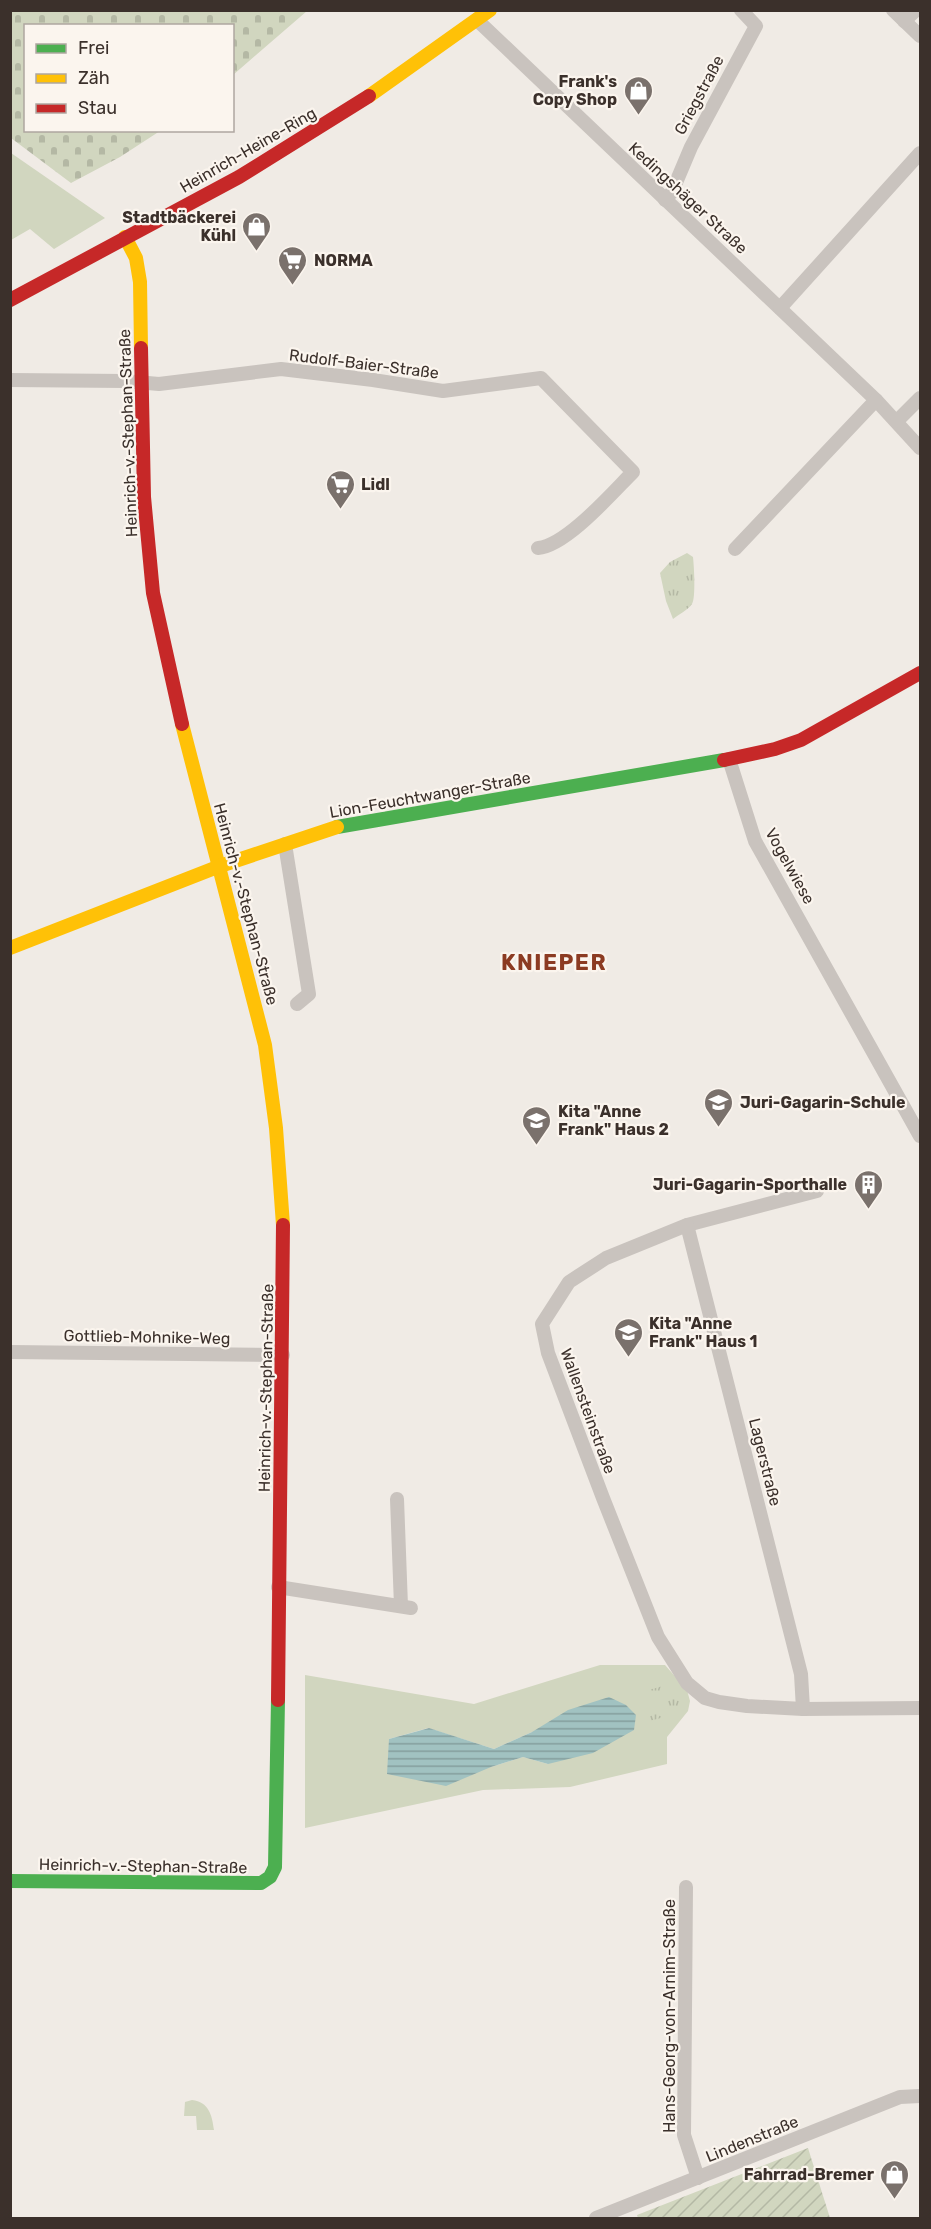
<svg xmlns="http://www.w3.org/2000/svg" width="931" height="2229" viewBox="0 0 931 2229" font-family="Rubik,sans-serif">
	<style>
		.grass { fill: #d1d6bf; fill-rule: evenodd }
		.cemetery { fill: url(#cemetery-stones) }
		.park { fill: url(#park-tufts) }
		.garden { fill: url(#garden-furrows) }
		.water { fill: url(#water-rules) }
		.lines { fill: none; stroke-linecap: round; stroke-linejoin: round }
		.street { stroke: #c9c3be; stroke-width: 14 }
		.fast { stroke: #4caf50; stroke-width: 14 }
		.slow { stroke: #ffc107; stroke-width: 14 }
		.jam { stroke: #c62828; stroke-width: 14 }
		.labels { text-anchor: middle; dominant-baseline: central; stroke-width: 4.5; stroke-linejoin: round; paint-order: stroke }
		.poi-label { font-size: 16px; font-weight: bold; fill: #3b302b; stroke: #fbf5ee; text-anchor: start }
		.street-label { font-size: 16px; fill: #3b302b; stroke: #fbf5ee }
		.district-label { font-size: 22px; font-weight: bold; letter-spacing: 1.5px; fill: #8c3b22; stroke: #fbf5ee }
	</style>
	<defs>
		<pattern id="cemetery-stones" width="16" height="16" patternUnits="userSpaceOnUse" patternTransform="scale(1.5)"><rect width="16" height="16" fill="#d1d6bf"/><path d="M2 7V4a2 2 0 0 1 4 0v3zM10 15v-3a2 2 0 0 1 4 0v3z" fill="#b4b8a4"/></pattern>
		<pattern id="park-tufts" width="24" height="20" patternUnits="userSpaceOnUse" patternTransform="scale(1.5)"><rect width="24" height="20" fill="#d1d6bf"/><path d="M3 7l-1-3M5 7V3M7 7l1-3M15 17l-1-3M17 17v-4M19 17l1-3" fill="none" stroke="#b4b8a4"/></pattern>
		<pattern id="garden-furrows" width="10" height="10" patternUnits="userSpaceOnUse" patternTransform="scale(1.5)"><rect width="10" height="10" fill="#d1d6bf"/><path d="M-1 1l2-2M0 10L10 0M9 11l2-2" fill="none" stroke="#b4b8a4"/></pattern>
		<pattern id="water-rules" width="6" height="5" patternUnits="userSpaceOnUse" patternTransform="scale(1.5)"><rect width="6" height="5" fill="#a1c2c1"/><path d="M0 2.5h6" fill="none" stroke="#849e9d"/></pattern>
	</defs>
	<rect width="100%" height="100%" fill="#f0ebe5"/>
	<!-- grass -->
	<g class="grass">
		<polygon points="11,153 105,218 54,249 30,229 11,240"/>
		<path d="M 600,1665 L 665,1665 L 687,1690 L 690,1701 L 688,1711 L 667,1737 L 667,1764 L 570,1787 L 483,1790 L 305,1828 L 305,1675 L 474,1704 ZM 428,1728 L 494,1749 L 532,1732 L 548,1764 L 523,1757 L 491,1767 L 389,1739 Z"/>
		<path d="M 192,2100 C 209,2102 212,2115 214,2130 L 197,2130 L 196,2116 L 184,2116 L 185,2102 Z"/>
	</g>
	<!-- cemetery -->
	<polygon class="cemetery" points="10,11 11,10 307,11 233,75 232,26 26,26 26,130 160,131 120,157 71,183 11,138"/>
	<!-- park -->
	<g class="park">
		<path d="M 687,553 L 693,557 C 694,566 696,598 692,604 C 688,610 678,615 673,619 L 666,601 L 660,573 L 670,562 Z"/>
		<polygon points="674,1683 678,1687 684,1712 649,1721 641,1692"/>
	</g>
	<!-- garden -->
	<polygon class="garden" points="808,2148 830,2218 638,2218 637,2215"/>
	<!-- water -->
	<polygon class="water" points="609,1697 626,1705 636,1715 634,1730 593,1753 548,1764 523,1757 491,1767 446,1786 387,1774 389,1739 429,1728 494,1749 532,1732 568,1710"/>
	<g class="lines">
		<!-- street -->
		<g class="street">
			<polyline points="893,10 920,36"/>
			<polyline points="477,20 876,400 920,448"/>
			<polyline points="904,21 916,10"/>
			<polyline points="665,200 672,192 691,147 756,26 741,10"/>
			<polyline points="780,308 920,153"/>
			<path d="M 10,380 L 125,381 L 159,384 L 281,369 L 373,380 L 443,391 L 541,378 L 633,472 C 612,493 566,546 538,548"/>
			<polyline points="897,421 920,398"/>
			<polyline points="735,549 876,400"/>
			<polyline points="729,759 755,841 920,1136"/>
			<polyline points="285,844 309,994 297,1004"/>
			<polyline points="817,1191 687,1225 606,1258 569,1282 542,1324 548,1353 603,1498 658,1637 687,1683 705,1698 719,1702 747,1706 803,1709 920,1708"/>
			<polyline points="687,1225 801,1674 803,1709"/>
			<polyline points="10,1352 283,1355"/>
			<polyline points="397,1499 401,1606"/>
			<polyline points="278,1587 411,1608"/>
			<polyline points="686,1887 684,2135 698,2178"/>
			<polyline points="596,2218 900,2097 920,2096"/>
		</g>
		<!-- fast -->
		<g class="fast">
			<polyline points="337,827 724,760"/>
			<polyline points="10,1881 261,1883 270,1877 275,1867 278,1700"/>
		</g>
		<!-- slow -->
		<g class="slow">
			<polyline points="369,96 490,10"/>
			<polyline points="125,237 136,258 140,282 141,348"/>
			<polyline points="182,724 265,1045 276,1128 283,1225"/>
			<polyline points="10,948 220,866 337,827"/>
		</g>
		<!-- jam -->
		<g class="jam">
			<polyline points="10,300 239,177 369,96"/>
			<polyline points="141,348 144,497 153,593 182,724"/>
			<polyline points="724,760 775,749 801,740 920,673"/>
			<polyline points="278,1700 283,1225"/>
		</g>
	</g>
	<!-- icons -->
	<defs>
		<symbol id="shop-pin" viewBox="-11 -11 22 30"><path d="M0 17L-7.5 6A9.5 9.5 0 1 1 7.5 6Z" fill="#7a716c" stroke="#fbf5ee"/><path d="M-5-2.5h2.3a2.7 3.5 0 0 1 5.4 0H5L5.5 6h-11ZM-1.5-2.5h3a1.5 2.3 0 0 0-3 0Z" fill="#fff"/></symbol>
		<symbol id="supermarket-pin" viewBox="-11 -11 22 30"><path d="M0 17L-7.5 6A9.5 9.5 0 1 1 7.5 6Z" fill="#7a716c" stroke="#fbf5ee"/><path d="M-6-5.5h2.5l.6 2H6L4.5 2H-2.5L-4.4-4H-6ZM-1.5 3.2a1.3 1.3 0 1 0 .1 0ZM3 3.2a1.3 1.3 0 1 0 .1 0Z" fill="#fff"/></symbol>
		<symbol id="school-pin" viewBox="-11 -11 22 30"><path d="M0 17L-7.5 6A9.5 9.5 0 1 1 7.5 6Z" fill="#7a716c" stroke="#fbf5ee"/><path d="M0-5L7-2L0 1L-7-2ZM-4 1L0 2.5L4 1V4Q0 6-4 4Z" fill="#fff"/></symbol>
		<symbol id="building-pin" viewBox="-11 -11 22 30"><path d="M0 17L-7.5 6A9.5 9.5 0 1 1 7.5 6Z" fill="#7a716c" stroke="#fbf5ee"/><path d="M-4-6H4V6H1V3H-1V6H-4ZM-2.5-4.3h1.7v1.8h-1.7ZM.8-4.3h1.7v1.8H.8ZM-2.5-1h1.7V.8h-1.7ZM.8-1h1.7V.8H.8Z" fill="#fff"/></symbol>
	</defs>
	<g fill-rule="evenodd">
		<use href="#shop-pin" x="622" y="74" width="33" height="45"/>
		<use href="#shop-pin" x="240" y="210" width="33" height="45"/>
		<use href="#supermarket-pin" x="276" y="244" width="33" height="45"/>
		<use href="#supermarket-pin" x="324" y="468" width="33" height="45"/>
		<use href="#school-pin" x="702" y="1086" width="33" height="45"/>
		<use href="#school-pin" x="520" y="1104" width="33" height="45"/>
		<use href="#building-pin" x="852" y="1168" width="33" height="45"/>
		<use href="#school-pin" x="612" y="1316" width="33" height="45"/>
		<use href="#shop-pin" x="878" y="2158" width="33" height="45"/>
	</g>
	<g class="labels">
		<!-- poi labels -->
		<g class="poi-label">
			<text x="617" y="81" text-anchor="end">Frank's<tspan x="617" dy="18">Copy Shop</tspan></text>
			<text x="236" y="217" text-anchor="end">Stadtbäckerei<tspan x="236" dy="18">Kühl</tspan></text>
			<text x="314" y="260">NORMA</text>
			<text x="361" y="484">Lidl</text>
			<text x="740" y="1102">Juri-Gagarin-Schule</text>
			<text x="558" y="1111">Kita "Anne<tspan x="558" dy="18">Frank" Haus 2</tspan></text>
			<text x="847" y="1184" text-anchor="end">Juri-Gagarin-Sporthalle</text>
			<text x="649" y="1323">Kita "Anne<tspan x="649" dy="18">Frank" Haus 1</tspan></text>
			<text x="874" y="2174" text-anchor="end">Fahrrad-Bremer</text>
		</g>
		<!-- street labels -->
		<g class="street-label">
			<text transform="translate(699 95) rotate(-62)">Griegstraße</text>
			<text transform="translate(248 150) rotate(-30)">Heinrich-Heine-Ring</text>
			<text transform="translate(688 198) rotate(43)">Kedingshäger Straße</text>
			<text transform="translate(364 364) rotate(7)">Rudolf-Baier-Straße</text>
			<text transform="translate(128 433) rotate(-92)">Heinrich-v.-Stephan-Straße</text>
			<text transform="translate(430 795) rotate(-10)">Lion-Feuchtwanger-Straße</text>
			<text transform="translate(790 866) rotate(61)">Vogelwiese</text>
			<text transform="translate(246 904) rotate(75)">Heinrich-v.-Stephan-Straße</text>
			<text transform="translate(147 1337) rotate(1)">Gottlieb-Mohnike-Weg</text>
			<text transform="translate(266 1388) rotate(-89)">Heinrich-v.-Stephan-Straße</text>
			<text transform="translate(588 1411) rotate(70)">Wallensteinstraße</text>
			<text transform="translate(765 1462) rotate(76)">Lagerstraße</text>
			<text transform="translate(143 1866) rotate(1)">Heinrich-v.-Stephan-Straße</text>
			<text transform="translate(669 2016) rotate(-90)">Hans-Georg-von-Arnim-Straße</text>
			<text transform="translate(752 2139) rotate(-22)">Lindenstraße</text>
		</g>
		<!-- district labels -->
		<g class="district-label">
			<text x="554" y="962">KNIEPER</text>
		</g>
	</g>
	<!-- border -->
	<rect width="931" height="2229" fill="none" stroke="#3b302b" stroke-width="24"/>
	<!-- legend -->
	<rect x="24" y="24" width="210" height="108" fill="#fbf5ee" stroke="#aea6a0" stroke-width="1.5"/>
	<rect x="36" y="44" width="30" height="9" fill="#4caf50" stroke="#aea6a0" stroke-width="1.5"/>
	<text x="78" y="54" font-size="18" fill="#3b302b">Frei</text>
	<rect x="36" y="74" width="30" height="9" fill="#ffc107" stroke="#aea6a0" stroke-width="1.5"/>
	<text x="78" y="84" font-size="18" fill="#3b302b">Zäh</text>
	<rect x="36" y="104" width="30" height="9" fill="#c62828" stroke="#aea6a0" stroke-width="1.5"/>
	<text x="78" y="114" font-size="18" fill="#3b302b">Stau</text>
</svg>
